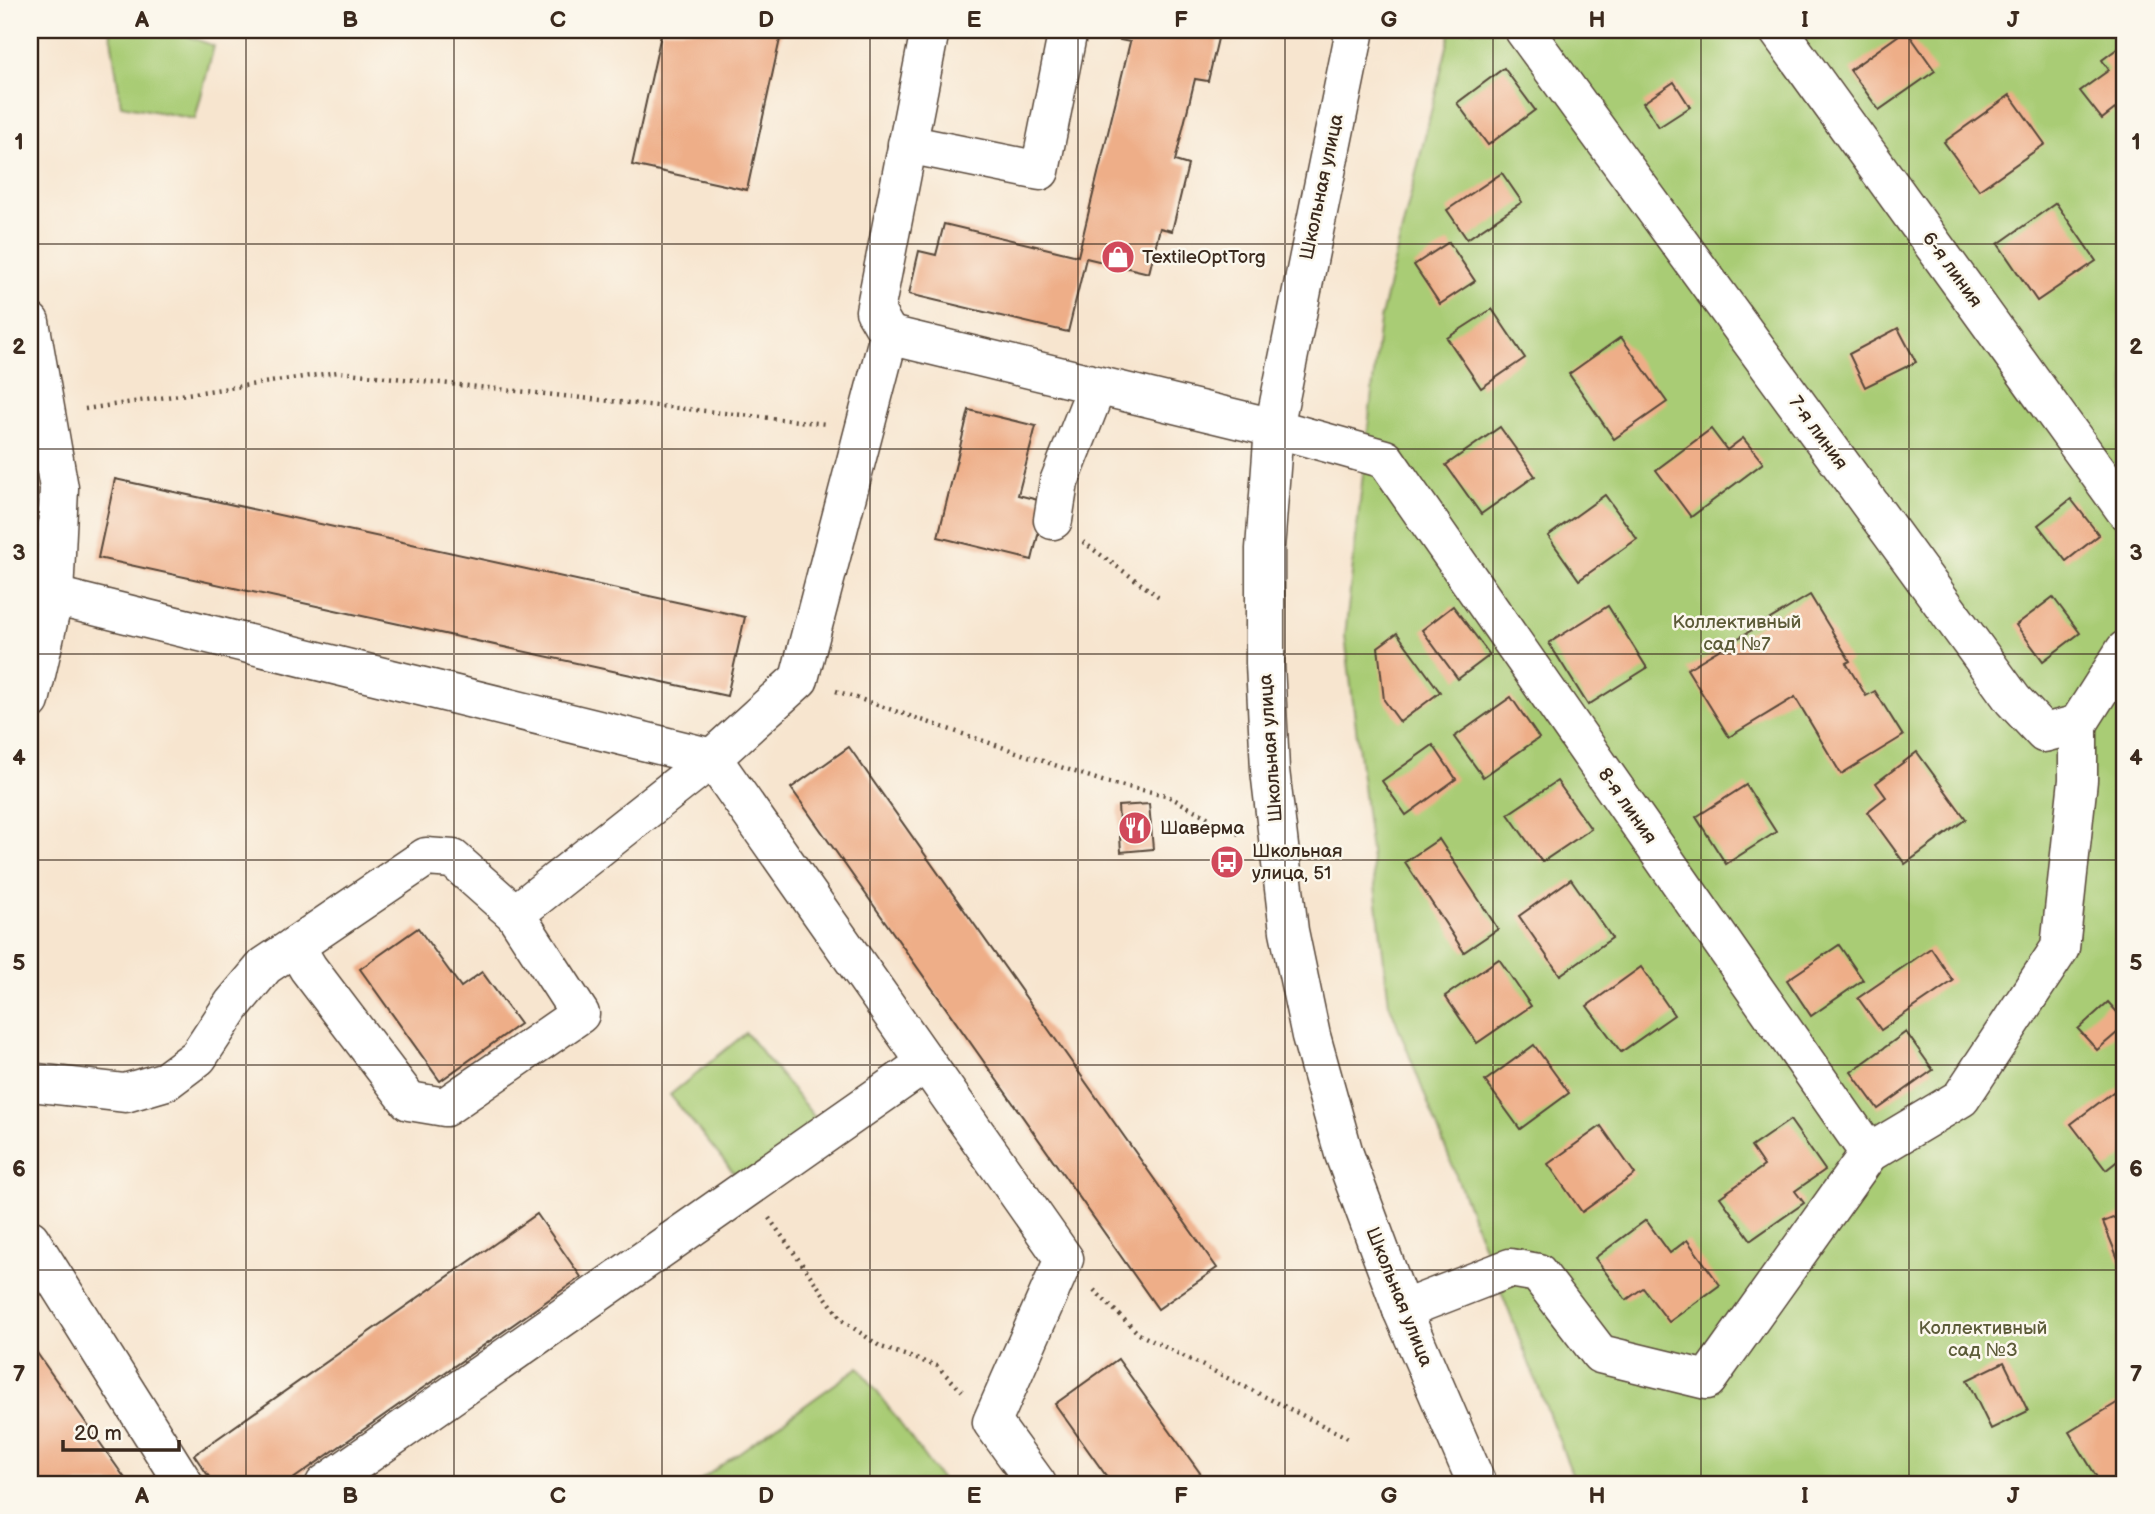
<svg xmlns="http://www.w3.org/2000/svg" width="2155" height="1514" viewBox="0 0 2155 1514" font-family="'Balsamiq Sans',sans-serif">
	<style>
		.green { fill: #a9cc75; stroke: #727b4a; stroke-width: 2 }
		.building { fill: #eeae88 }
		.lines { fill: none; stroke-linecap: round; stroke-linejoin: round }
		.minor-casing { stroke: #574639; stroke-width: 41 }
		.path { stroke: #574639; stroke-width: 4.5; stroke-dasharray: 2 5; stroke-linecap: butt }
		.minor { stroke: #fff; stroke-width: 38 }
		.grid { fill: none; stroke: #3b2a1e; stroke-width: 2; stroke-opacity: 0.55 }
		.labels { text-anchor: middle; dominant-baseline: central; stroke-width: 5; stroke-linejoin: round; paint-order: stroke }
		.street-label { font-size: 19px; fill: #3b2a1e; stroke: #fbf7ec }
		.poi-label { font-size: 19px; fill: #3b2a1e; stroke: #fbf7ec; text-anchor: start }
		.park-label { font-size: 19px; fill: #5c5b38; stroke: #fbf7ec }
		.neatline { fill: none; stroke: #3b2a1e; stroke-width: 2.5 }
		.grid-label { font-size: 23px; text-anchor: middle; font-weight: bold; fill: #3b2a1e }
	</style>
	<rect width="100%" height="100%" fill="#fbf7ec"/>
	<filter id="ink" filterUnits="userSpaceOnUse"><feTurbulence type="fractalNoise" baseFrequency=".0143" numOctaves="2"/><feDisplacementMap in="SourceGraphic" scale="14" xChannelSelector="R" yChannelSelector="G"/><feConvolveMatrix kernelMatrix="1 2 1 2 8 2 1 2 1" color-interpolation-filters="sRGB"/></filter>
	<filter id="wash" filterUnits="userSpaceOnUse"><feTurbulence type="fractalNoise" baseFrequency=".00686" numOctaves="4" result="noise"/><feDisplacementMap in="SourceGraphic" scale="28" xChannelSelector="R" yChannelSelector="G"/><feGaussianBlur stdDeviation="1.57" result="paint"/><feColorMatrix in="noise" values="0 0 0 0 0 0 0 0 0 0 0 0 0 0 0 0 0 1.4 0 .05"/><feComposite in="paint" operator="in"/></filter>
	<g filter="url(#wash)">
		<rect width="100%" height="100%" fill="#f7e5cf"/>
		<!-- green -->
		<g class="green">
			<polygon points="110,30 172,30 214,46 195,119 121,105"/>
			<polygon points="1451,30 2125,30 2125,1484 1576,1484 1389,1003 1345,636 1380,320"/>
			<polygon points="746,1033 817,1120 741,1182 670,1095"/>
			<polygon points="859,1367 944,1484 695,1484"/>
		</g>
		<g id="blocks">
			<!-- building -->
			<g class="building">
				<polygon points="662,30 782,30 747,190 632,165"/>
				<polygon points="1122,30 1220,30 1208,81 1195,79 1175,161 1188,165 1172,231 1160,228 1149,273 1086,258 1068,332 909,294 919,251 936,255 944,224 1078,256 1130,42 1120,40"/>
				<polygon points="1906,30 1935,71 1879,110 1850,70"/>
				<polygon points="2125,43 2125,106 2117,112 2115,109 2102,119 2080,91 2109,70 2102,60"/>
				<polygon points="1504,68 1535,110 1488,145 1457,103"/>
				<polygon points="1674,82 1690,107 1659,127 1643,103"/>
				<polygon points="2010,95 2045,144 1979,190 1944,142"/>
				<polygon points="1502,173 1522,202 1467,239 1447,210"/>
				<polygon points="2056,203 2096,261 2037,301 1998,244"/>
				<polygon points="1449,242 1475,281 1440,304 1414,265"/>
				<polygon points="1492,309 1525,358 1481,388 1447,338"/>
				<polygon points="1898,328 1916,362 1865,387 1849,354"/>
				<polygon points="1621,337 1667,402 1614,439 1569,374"/>
				<polygon points="969,410 1036,426 1018,495 1046,502 1032,560 938,537"/>
				<polygon points="1500,427 1535,476 1481,514 1446,465"/>
				<polygon points="1711,429 1727,450 1743,438 1763,463 1691,517 1656,470"/>
				<polygon points="115,479 745,617 727,696 98,558"/>
				<polygon points="1605,495 1637,539 1579,580 1548,536"/>
				<polygon points="2071,499 2099,535 2066,561 2038,525"/>
				<polygon points="1810,595 1850,661 1846,663 1866,696 1875,691 1903,736 1841,774 1795,697 1729,737 1687,669"/>
				<polygon points="2053,597 2080,633 2043,661 2016,625"/>
				<polygon points="1453,606 1490,655 1458,679 1422,630"/>
				<polygon points="1608,606 1647,668 1588,705 1549,643"/>
				<polygon points="1397,633 1440,692 1400,722 1384,700 1378,647"/>
				<polygon points="1511,697 1539,738 1483,777 1454,737"/>
				<polygon points="1433,745 1456,779 1406,815 1382,781"/>
				<polygon points="849,747 1217,1268 1158,1309 791,788"/>
				<polygon points="1917,752 1966,819 1905,864 1867,812 1886,797 1876,783"/>
				<polygon points="1557,781 1591,829 1542,862 1508,814"/>
				<polygon points="1746,785 1776,832 1726,864 1696,817"/>
				<polygon points="1149,804 1153,849 1121,852 1118,806"/>
				<polygon points="1439,839 1498,929 1464,952 1405,862"/>
				<polygon points="1571,879 1612,938 1560,975 1519,916"/>
				<polygon points="418,928 461,987 482,972 520,1024 440,1081 360,969"/>
				<polygon points="1839,945 1863,980 1811,1016 1787,980"/>
				<polygon points="1931,948 1953,981 1881,1030 1858,998"/>
				<polygon points="1499,959 1531,1006 1477,1043 1445,996"/>
				<polygon points="1641,967 1674,1015 1621,1052 1587,1006"/>
				<polygon points="2108,1002 2125,1021 2125,1026 2097,1050 2078,1029"/>
				<polygon points="1906,1032 1933,1070 1878,1109 1851,1072"/>
				<polygon points="1534,1045 1569,1093 1520,1129 1485,1081"/>
				<polygon points="2125,1083 2125,1155 2106,1170 2071,1124"/>
				<polygon points="1790,1120 1825,1170 1795,1191 1804,1203 1751,1240 1720,1197 1764,1166 1751,1147"/>
				<polygon points="1601,1126 1635,1174 1582,1212 1548,1164"/>
				<polygon points="2125,1213 2125,1276 2103,1222"/>
				<polygon points="537,1214 581,1277 286,1484 214,1484 194,1455"/>
				<polygon points="1646,1220 1670,1253 1687,1240 1720,1285 1669,1322 1643,1288 1626,1300 1595,1258"/>
				<polygon points="30,1343 51,1373 129,1484 41,1484 30,1469"/>
				<polygon points="1118,1359 1208,1484 1112,1484 1055,1404"/>
				<polygon points="2004,1362 2028,1411 1991,1429 1967,1380"/>
				<polygon points="2125,1398 2125,1476 2111,1484 2101,1484 2069,1432"/>
			</g>
		</g>
	</g>
	<g filter="url(#ink)">
		<use href="#blocks" fill-opacity="0" stroke="#574639" stroke-width="2"/>
		<g class="lines">
			<defs>
				<g id="minor">
					<polyline points="1355,30 1274,428 1265,549 1265,663 1270,770 1289,931 1311,1036 1344,1154 1402,1310 1477,1484"/>
					<polyline points="1524,30 2013,700 2044,733 2078,724 2125,650"/>
					<polyline points="1778,30 2125,510"/>
					<polyline points="907,144 1040,171 1068,30"/>
					<polyline points="30,322 59,488 54,596"/>
					<polyline points="889,335 875,311 930,30"/>
					<polyline points="1053,520 1059,482 1097,386"/>
					<polyline points="30,701 54,596 712,758 799,679 889,335 1274,428 1385,459 1869,1153"/>
					<polyline points="515,914 453,859 426,857 295,946 308,968 409,1101 445,1107 580,1014 515,914 712,758 1064,1259 992,1422 1037,1484"/>
					<polyline points="30,1082 125,1093 166,1081 198,1057 233,1004 265,966 295,946"/>
					<polyline points="30,1239 184,1484"/>
					<polyline points="1402,1310 1510,1268 1538,1273 1600,1354 1707,1380 1869,1153 1961,1098 2060,948 2078,780 2078,724"/>
					<polyline points="325,1484 926,1063"/>
				</g>
			</defs>
			<!-- minor casing -->
			<use href="#minor" class="minor-casing"/>
			<!-- path -->
			<g class="path">
				<polyline points="85,409 338,372 827,424"/>
				<polyline points="1083,542 1162,599"/>
				<polyline points="836,691 1105,782 1166,795 1239,834"/>
				<polyline points="769,1218 842,1320 881,1347 937,1366 962,1391"/>
				<polyline points="1094,1290 1139,1334 1348,1438"/>
			</g>
			<!-- minor -->
			<use href="#minor" class="minor"/>
		</g>
	</g>
	<!-- grid -->
	<path class="grid" d="M 246,30 L 246,1484M 454,30 L 454,1484M 662,30 L 662,1484M 870,30 L 870,1484M 1078,30 L 1078,1484M 1285,30 L 1285,1484M 1493,30 L 1493,1484M 1701,30 L 1701,1484M 1909,30 L 1909,1484M 30,244 L 2125,244M 30,449 L 2125,449M 30,654 L 2125,654M 30,860 L 2125,860M 30,1065 L 2125,1065M 30,1270 L 2125,1270"/>
	<!-- icons -->
	<defs>
		<symbol id="shop-disc" viewBox="-11 -11 22 22"><circle r="9.5" fill="#d1495b" stroke="#fbf7ec"/><path d="M-5-2.5h2.3a2.7 3.5 0 0 1 5.4 0H5L5.5 6h-11ZM-1.5-2.5h3a1.5 2.3 0 0 0-3 0Z" fill="#fff"/></symbol>
		<symbol id="restaurant-disc" viewBox="-11 -11 22 22"><circle r="9.5" fill="#d1495b" stroke="#fbf7ec"/><path d="M-5-6h1v4h1v-4h1v4h1v-4h1v5L-1.5 .5V6h-2V.5L-5-1ZM5-6V6H3V1.5H1.5Q1.5-4 5-6Z" fill="#fff"/></symbol>
		<symbol id="bus-disc" viewBox="-11 -11 22 22"><circle r="9.5" fill="#d1495b" stroke="#fbf7ec"/><path d="M-5-6H5V4H4V6H2V4H-2V6H-4V4H-5ZM-3.5-4V0h7V-4ZM-3.5 1.2v1.5H-2V1.2ZM2 1.2v1.5H3.5V1.2Z" fill="#fff"/></symbol>
	</defs>
	<g fill-rule="evenodd">
		<use href="#shop-disc" x="1099" y="238" width="38" height="38"/>
		<use href="#restaurant-disc" x="1116" y="809" width="38" height="38"/>
		<use href="#bus-disc" x="1208" y="843" width="38" height="38"/>
	</g>
	<g class="labels">
		<!-- street labels -->
		<g class="street-label">
			<text transform="translate(1322 187) rotate(-78)">Школьная улица</text>
			<text transform="translate(1952 270) rotate(54)">6-я линия</text>
			<text transform="translate(1818 433) rotate(54)">7-я линия</text>
			<text transform="translate(1271 748) rotate(-94)">Школьная улица</text>
			<text transform="translate(1627 806) rotate(55)">8-я линия</text>
			<text transform="translate(1399 1297) rotate(68)">Школьная улица</text>
		</g>
		<!-- poi labels -->
		<g class="poi-label">
			<text x="1142" y="257">TextileOptTorg</text>
			<text x="1160" y="828">Шаверма</text>
			<text x="1252" y="851">Школьная<tspan x="1252" dy="22">улица, 51</tspan></text>
		</g>
		<!-- park labels -->
		<g class="park-label">
			<text x="1737" y="622">Коллективный<tspan x="1737" dy="22">сад №7</tspan></text>
			<text x="1983" y="1328">Коллективный<tspan x="1983" dy="22">сад №3</tspan></text>
		</g>
	</g>
	<!-- margin -->
	<rect width="2155" height="1514" fill="none" stroke="#fbf7ec" stroke-width="77"/>
	<!-- scale -->
	<path d="M63 1440v10h116v-10" fill="none" stroke="#3b2a1e" stroke-width="3.5"/>
	<text x="74" y="1440" font-size="21" fill="#3b2a1e" stroke="#fbf7ec" stroke-width="5" paint-order="stroke">20 m</text>
	<rect x="38" y="38" width="2078" height="1438" class="neatline"/>
	<g class="grid-label">
		<text x="142" y="27">A</text>
		<text x="350" y="27">B</text>
		<text x="558" y="27">C</text>
		<text x="766" y="27">D</text>
		<text x="974" y="27">E</text>
		<text x="1181" y="27">F</text>
		<text x="1389" y="27">G</text>
		<text x="1597" y="27">H</text>
		<text x="1805" y="27">I</text>
		<text x="2013" y="27">J</text>
		<text x="19" y="149">1</text>
		<text x="2136" y="149">1</text>
		<text x="19" y="354">2</text>
		<text x="2136" y="354">2</text>
		<text x="19" y="560">3</text>
		<text x="2136" y="560">3</text>
		<text x="19" y="765">4</text>
		<text x="2136" y="765">4</text>
		<text x="19" y="970">5</text>
		<text x="2136" y="970">5</text>
		<text x="19" y="1176">6</text>
		<text x="2136" y="1176">6</text>
		<text x="19" y="1381">7</text>
		<text x="2136" y="1381">7</text>
		<text x="142" y="1503">A</text>
		<text x="350" y="1503">B</text>
		<text x="558" y="1503">C</text>
		<text x="766" y="1503">D</text>
		<text x="974" y="1503">E</text>
		<text x="1181" y="1503">F</text>
		<text x="1389" y="1503">G</text>
		<text x="1597" y="1503">H</text>
		<text x="1805" y="1503">I</text>
		<text x="2013" y="1503">J</text>
	</g>
</svg>
